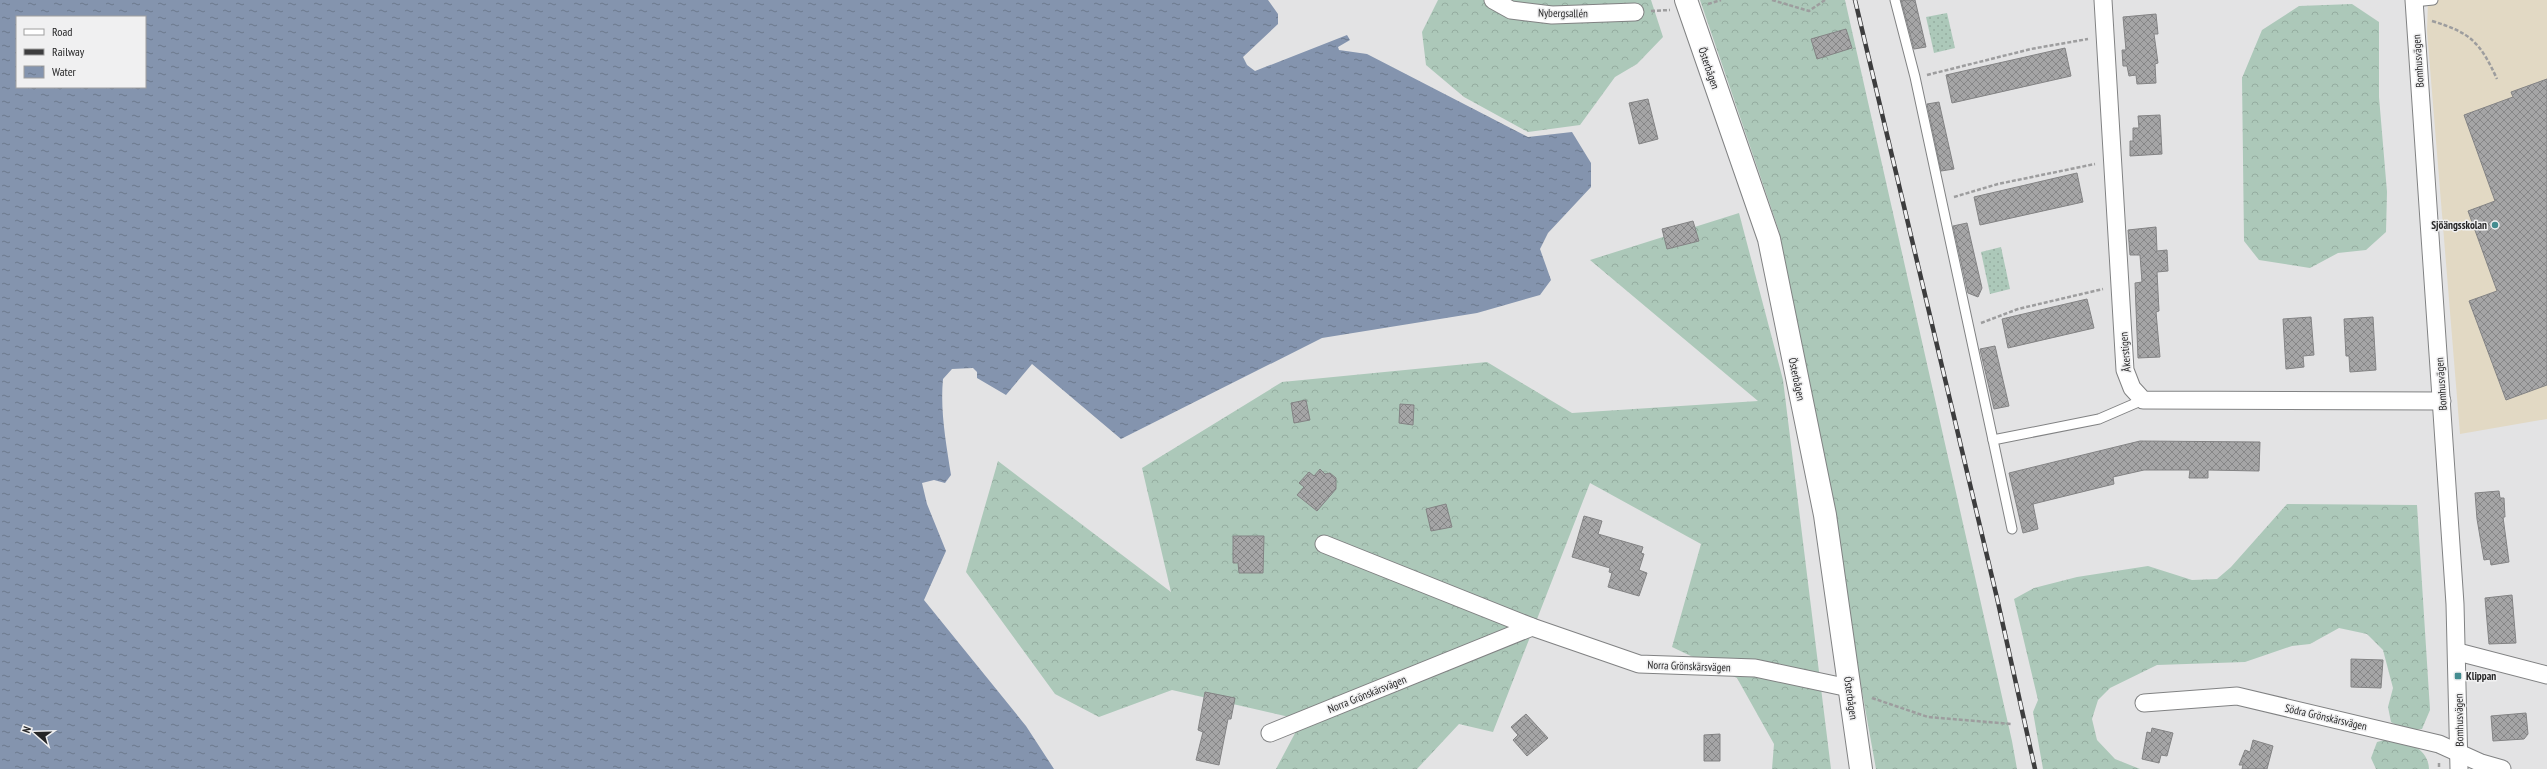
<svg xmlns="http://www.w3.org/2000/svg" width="2547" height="769" viewBox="0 0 2547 769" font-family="'PT Sans Narrow',sans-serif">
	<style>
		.education { fill: #e2d9c4 }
		.forest { fill: url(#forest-crowns) }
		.park { fill: url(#park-dots) }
		.water { fill: url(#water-ripples); fill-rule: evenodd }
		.building { fill: url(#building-cross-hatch); stroke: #838384 }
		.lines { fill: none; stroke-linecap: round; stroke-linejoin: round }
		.service-casing { stroke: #818283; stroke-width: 11 }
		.minor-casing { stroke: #818283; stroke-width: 19 }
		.secondary-casing { stroke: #818283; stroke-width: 24 }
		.path { stroke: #9d9d9e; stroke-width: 2.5; stroke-dasharray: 4 2; stroke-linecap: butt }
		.service { stroke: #fff; stroke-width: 9 }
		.minor { stroke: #fff; stroke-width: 17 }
		.secondary { stroke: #fff; stroke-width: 22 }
		.rail-casing { stroke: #3d3d3e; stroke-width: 4.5 }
		.rail { stroke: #f0f0f1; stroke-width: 3; stroke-dasharray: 9; stroke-linecap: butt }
		.poi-dot { fill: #448c90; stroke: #f0f0f1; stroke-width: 1.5 }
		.labels { text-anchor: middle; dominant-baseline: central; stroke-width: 3; stroke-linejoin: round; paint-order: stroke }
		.street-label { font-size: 11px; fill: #252526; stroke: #f0f0f1 }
		.poi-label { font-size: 11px; font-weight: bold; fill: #252526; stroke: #f0f0f1; text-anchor: end }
	</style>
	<defs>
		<pattern id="forest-crowns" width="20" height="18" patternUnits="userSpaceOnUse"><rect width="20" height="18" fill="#acc8b9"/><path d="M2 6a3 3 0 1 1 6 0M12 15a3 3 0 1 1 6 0" fill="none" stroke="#94ac9f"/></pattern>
		<pattern id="park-dots" width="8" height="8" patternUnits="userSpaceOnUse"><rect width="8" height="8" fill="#acc8b9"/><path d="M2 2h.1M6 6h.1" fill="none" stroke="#94ac9f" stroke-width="1.8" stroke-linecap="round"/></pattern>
		<pattern id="water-ripples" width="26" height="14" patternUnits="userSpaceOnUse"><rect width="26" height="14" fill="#8494ae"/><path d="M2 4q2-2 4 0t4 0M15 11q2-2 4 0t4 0" fill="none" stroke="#6c798d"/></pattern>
		<pattern id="building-cross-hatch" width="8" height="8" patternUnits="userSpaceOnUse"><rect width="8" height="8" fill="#a5a5a6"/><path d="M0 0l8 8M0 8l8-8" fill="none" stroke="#868687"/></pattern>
	</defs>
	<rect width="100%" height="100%" fill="#e3e3e4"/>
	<!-- education -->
	<polygon class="education" points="2428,0 2547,0 2547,419 2460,434 2427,31"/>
	<!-- forest -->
	<g class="forest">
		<polygon points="1438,0 1651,0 1663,37 1637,64 1615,77 1580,125 1528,132 1464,97 1426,65 1422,32"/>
		<polygon points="1700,0 1845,0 2012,741 2017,769 1876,769 1779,231"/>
		<polygon points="2352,4 2379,22 2379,97 2387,192 2386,232 2366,250 2338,253 2310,268 2259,260 2244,241 2242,78 2262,30 2299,6"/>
		<polygon points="1739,213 1783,380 1831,769 1772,769 1774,744 1737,678 1672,647 1701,544 1590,483 1493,732 1459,724 1417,769 1276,769 1302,720 1172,690 1099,717 1055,694 966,572 998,461 1171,592 1142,468 1282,382 1487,362 1572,413 1758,401 1590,260"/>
		<polygon points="2287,504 2417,505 2430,710 2422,729 2405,730 2391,722 2388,707 2393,688 2383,650 2367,634 2339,628 2310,644 2292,646 2245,662 2157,665 2110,688 2098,700 2092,719 2097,740 2115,759 2140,769 2043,769 2033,712 2038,700 2014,599 2034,588 2077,577 2148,566 2192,580 2217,579 2231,567"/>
		<path d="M 2392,738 C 2409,743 2428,748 2429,769 L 2376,769 L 2371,758 L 2377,742 Z"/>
	</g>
	<!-- park -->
	<g class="park">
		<polygon points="1947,13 1955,48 1934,53 1926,17"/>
		<polygon points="2001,247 2010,289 1990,294 1981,252"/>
	</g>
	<!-- water -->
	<path class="water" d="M 0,0 L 1268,0 L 1278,14 L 1278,24 L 1243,57 L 1247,65 L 1255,71 L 1347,35 L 1350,40 L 1338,47 L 1339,50 L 1367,54 L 1528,137 L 1572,132 L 1591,163 L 1591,187 L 1548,233 L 1540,249 L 1551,280 L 1540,295 L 1477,313 L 1322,338 L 1121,439 L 1032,364 L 1006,395 L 977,378 L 977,372 L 973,368 L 952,369 L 943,379 C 940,411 946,443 951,475 L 945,483 L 934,480 L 922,483 L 927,504 L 946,551 L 924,600 L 1026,726 L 1054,769 L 0,769 ZM 17,17 L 145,17 L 145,87 L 17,87 Z"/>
	<!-- building -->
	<g class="building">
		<polygon points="1901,0 1915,0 1926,47 1914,49"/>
		<polygon points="2156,14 2158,34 2154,34 2158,63 2155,64 2156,83 2137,84 2136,75 2129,76 2127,66 2123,66 2122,50 2126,50 2123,17"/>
		<polygon points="1846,29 1852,48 1817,59 1811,39"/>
		<polygon points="2065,48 2071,76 1952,103 1946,75"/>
		<polygon points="2547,79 2547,385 2506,400 2469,301 2497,291 2468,211 2495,201 2464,115 2513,97 2511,92"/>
		<polygon points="1648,99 1658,139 1639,144 1629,103"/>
		<polygon points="1939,102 1954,169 1941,171 1927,104"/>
		<polygon points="2160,115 2162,154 2130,156 2130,141 2133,141 2133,128 2139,128 2138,116"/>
		<polygon points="2077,173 2083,202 1980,225 1974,197"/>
		<polygon points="1693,221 1699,241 1667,249 1662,229"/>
		<polygon points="1967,223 1982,288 1978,297 1968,293 1953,226"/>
		<polygon points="2156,227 2157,251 2167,250 2168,271 2157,272 2159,311 2156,312 2160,357 2138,358 2135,283 2142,282 2140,255 2130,255 2128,230"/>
		<polygon points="2087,299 2094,328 2008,348 2002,319"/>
		<polygon points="2311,317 2314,355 2303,356 2304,367 2286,369 2283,319"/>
		<polygon points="2373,317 2376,370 2350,372 2349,356 2346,356 2344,319"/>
		<polygon points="1995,346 2009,406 1994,409 1980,349"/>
		<polygon points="1306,400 1310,420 1294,423 1291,403"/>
		<polygon points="1400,404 1414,405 1413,425 1399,423"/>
		<polygon points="2140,441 2260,442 2259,471 2208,470 2208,478 2189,478 2190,470 2144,470 2113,477 2114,484 2033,504 2038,529 2023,533 2009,473"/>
		<polygon points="1320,469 1325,474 1330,473 1336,478 1336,489 1317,511 1297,495 1304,487 1299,483 1309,472 1314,476"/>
		<polygon points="2499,491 2500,498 2504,498 2505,517 2503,517 2509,562 2491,565 2490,559 2484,560 2477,519 2475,493"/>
		<polygon points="1446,504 1452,527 1431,531 1426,509"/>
		<polygon points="1584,516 1602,521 1598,534 1643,547 1641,553 1644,554 1639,570 1647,573 1639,596 1608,587 1612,573 1609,572 1610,568 1572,557"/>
		<polygon points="1233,536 1264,536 1263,573 1239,573 1238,563 1233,563"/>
		<polygon points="2512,595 2516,643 2489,644 2485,598"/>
		<polygon points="2351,659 2383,660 2381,688 2351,687"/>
		<polygon points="1205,692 1235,698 1231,719 1228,719 1219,765 1196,760 1203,732 1198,730"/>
		<polygon points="2526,713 2528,734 2524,739 2493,741 2491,716"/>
		<polygon points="1526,714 1548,738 1527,756 1513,740 1518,735 1511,727"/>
		<polygon points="2152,728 2173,733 2167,756 2161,755 2159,763 2142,759 2147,732 2151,733"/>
		<polygon points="1720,734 1720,761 1704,761 1704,735"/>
		<polygon points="2253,740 2273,746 2267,769 2242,769 2243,765 2239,765 2245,750 2250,752"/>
	</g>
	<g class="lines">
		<defs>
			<g id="service">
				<polyline points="1895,0 1915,77 1993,440"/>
				<polyline points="2414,2 2433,0"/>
				<polyline points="2012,529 1993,440 2099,419 2143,400"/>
			</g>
			<g id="minor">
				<polyline points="1493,0 1511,10 1552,15 1635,12"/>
				<polyline points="2103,0 2125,370 2132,388 2143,400 2442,401"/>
				<polyline points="2414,0 2455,604 2459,769"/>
				<polyline points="1324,544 1532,627 1639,664 1755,668 1849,688"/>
				<polyline points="2458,652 2547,675"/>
				<polyline points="2144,703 2237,696 2439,744 2481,763 2502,769"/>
				<polyline points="1270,733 1532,627"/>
			</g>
			<polyline id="secondary" points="1686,0 1769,239 1825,515 1861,769"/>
		</defs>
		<!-- service casing -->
		<use href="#service" class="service-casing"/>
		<!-- minor casing -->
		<use href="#minor" class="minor-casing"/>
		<!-- secondary casing -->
		<use href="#secondary" class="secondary-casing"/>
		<!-- path -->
		<g class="path">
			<polyline points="1772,0 1809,11 1825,0"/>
			<polyline points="1708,4 1721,0"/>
			<polyline points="1651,11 1670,10"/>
			<path d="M 2432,21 C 2471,33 2480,42 2497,79"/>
			<polyline points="1927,75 2031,49 2088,39"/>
			<polyline points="1954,197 1998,184 2095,164"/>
			<polyline points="1981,323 2018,309 2103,289"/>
			<polyline points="1872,698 1928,717 2012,724"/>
			<polyline points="2439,763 2439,769"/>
		</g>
		<!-- service -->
		<use href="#service" class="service"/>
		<!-- minor -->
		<use href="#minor" class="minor"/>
		<!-- secondary -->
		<use href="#secondary" class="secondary"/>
		<defs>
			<polyline id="rail" points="1855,0 1997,598 2035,769"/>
		</defs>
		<!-- rail casing -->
		<use href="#rail" class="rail-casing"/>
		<!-- rail -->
		<use href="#rail" class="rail"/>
	</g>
	<!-- markers -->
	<g class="poi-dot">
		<circle cx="2495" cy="225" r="4"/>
		<rect x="2454" y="672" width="8" height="8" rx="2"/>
	</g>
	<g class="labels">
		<!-- street labels -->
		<g class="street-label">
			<text transform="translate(1563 13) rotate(1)">Nybergsallén</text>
			<text transform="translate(2418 61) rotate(-94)">Bomhusvägen</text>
			<text transform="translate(1709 68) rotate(71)">Österbågen</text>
			<text transform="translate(2125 352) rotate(-95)">Åkerstigen</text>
			<text transform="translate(1797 379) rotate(78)">Österbågen</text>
			<text transform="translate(2441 384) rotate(-94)">Bomhusvägen</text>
			<text transform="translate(1689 666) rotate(2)">Norra Grönskärsvägen</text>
			<text transform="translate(1367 694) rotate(-22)">Norra Grönskärsvägen</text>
			<text transform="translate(1851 698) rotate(82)">Österbågen</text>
			<text transform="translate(2326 717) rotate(13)">Södra Grönskärsvägen</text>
			<text transform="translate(2459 720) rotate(-91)">Bomhusvägen</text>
		</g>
		<!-- poi labels -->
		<g class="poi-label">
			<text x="2487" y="225">Sjöängsskolan</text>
			<text x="2466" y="676" text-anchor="start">Klippan</text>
		</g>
	</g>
	<!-- legend -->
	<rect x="16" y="16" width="130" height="72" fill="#f0f0f1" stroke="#9f9fa0"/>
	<rect x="24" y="29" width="20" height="6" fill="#ffffff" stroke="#9f9fa0"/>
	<text x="52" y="36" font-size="12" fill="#252526">Road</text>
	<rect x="24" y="49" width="20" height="6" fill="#3d3d3e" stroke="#9f9fa0"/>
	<text x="52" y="56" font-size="12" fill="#252526">Railway</text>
	<rect x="24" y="66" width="20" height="12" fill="url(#water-ripples)" stroke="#9f9fa0"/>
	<text x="52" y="76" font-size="12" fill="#252526">Water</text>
	<!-- north arrow -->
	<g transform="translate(36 733) rotate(290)" stroke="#f0f0f1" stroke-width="3" paint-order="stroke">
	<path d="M0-3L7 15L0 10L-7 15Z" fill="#252526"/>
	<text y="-6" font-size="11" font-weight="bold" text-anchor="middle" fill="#252526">N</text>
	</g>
</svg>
